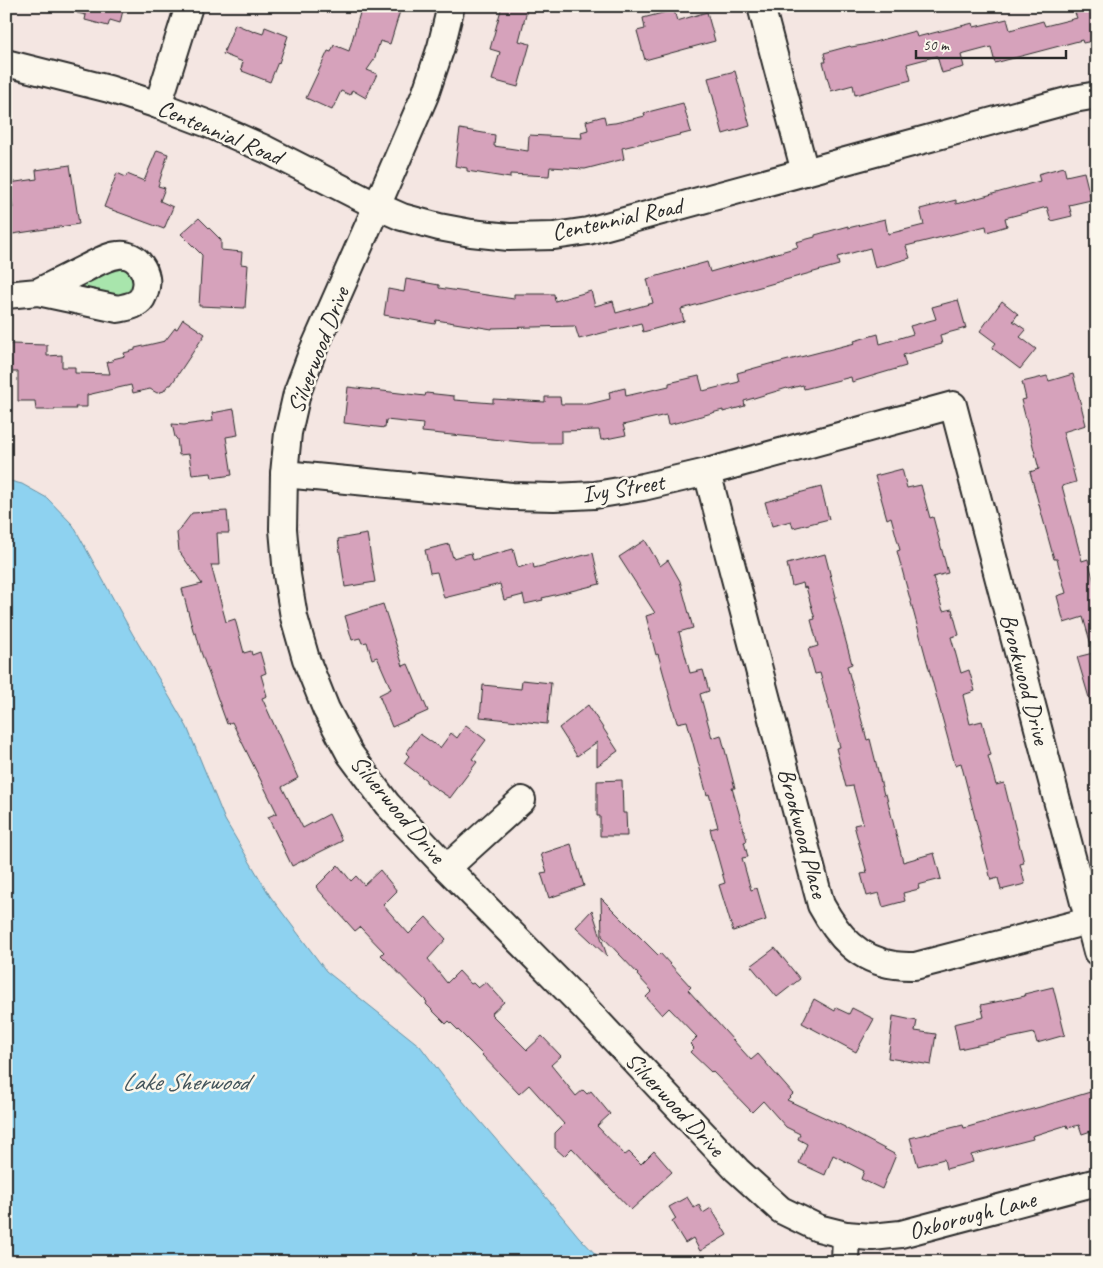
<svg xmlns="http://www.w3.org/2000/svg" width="1103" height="1268" viewBox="0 0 1103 1268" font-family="Caveat,sans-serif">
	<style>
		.green { fill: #a8e5ac; stroke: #6a886c }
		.water { fill: #8ed2f0; stroke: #668fa1 }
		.building { fill: #d6a2bb; stroke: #2b2b2b }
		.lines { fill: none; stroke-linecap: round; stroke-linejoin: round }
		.minor-casing { stroke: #2b2b2b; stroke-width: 30 }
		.minor { stroke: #fbf7ec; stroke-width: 26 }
		.labels { text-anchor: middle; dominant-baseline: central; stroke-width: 5; stroke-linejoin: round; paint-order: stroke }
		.street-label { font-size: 24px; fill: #2b2b2b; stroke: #fbf7ec }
		.water-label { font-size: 25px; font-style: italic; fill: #44555c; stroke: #fbf7ec }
	</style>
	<rect width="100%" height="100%" fill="#f4e6e2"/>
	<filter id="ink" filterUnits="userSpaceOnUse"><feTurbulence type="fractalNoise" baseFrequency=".02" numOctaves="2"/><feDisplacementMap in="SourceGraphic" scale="10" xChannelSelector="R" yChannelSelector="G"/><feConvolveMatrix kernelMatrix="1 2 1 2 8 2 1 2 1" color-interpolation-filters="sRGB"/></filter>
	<g filter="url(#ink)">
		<!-- green -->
		<path class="green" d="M 119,268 C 137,270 138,294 121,297 C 115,298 93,292 86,290 L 84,286 L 85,282 Z"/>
		<!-- water -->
		<polygon class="water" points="6,480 22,484 47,498 73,525 132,633 187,727 225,820 270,896 326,971 420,1046 455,1092 550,1202 579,1237 603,1262 6,1262"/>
		<!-- building -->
		<g class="building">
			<polygon points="77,6 124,6 120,23 110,20 108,26 85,20 86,15 77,13"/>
			<polygon points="362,6 385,6 400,11 390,44 380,41 374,60 367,70 377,74 366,98 352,90 350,95 341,91 332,110 306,98 328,51 331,52 334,45 349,51"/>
			<polygon points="502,6 528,6 519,41 530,44 518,87 492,80 500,52 490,49"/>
			<polygon points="1097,7 1097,40 1083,43 1082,40 995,63 991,47 961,55 964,67 942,73 937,56 907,64 911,80 855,95 853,85 831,91 823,62 826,62 824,53 850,46 851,47 863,45 915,31 917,37 973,23 974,27 1007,19 1010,30 1043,21 1045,26 1077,18 1075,13"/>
			<polygon points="674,10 677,21 707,12 715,41 645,60 637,31 645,29 643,18"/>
			<polygon points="235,24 254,32 254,31 263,34 265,27 288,36 279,63 278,62 270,82 242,71 243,70 241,69 243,62 223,54"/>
			<polygon points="735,71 750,126 723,134 708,78"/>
			<polygon points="683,103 691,132 651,142 651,141 622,148 624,159 585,169 550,167 549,176 510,174 510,178 467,171 467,168 455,166 460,129 495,135 494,146 528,151 529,135 582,138 581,132 588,130 586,121 604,116 606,124 614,123 615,123 645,116 644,113"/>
			<polygon points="157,150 168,154 158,186 165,188 160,201 173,207 164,229 104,207 117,173 126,177 127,174 144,181"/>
			<polygon points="70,165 79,224 6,235 6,209 13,208 9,183 37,179 36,170"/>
			<polygon points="1064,167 1066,176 1084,172 1091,200 1069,205 1072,216 1051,221 1047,207 1005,218 1007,226 987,232 986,226 906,246 910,258 875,268 870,248 837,257 839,265 681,309 684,321 643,332 641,323 579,339 575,326 492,328 492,329 436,320 435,324 384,315 388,289 404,292 406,279 439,285 439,288 514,299 514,294 554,294 555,301 591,291 595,306 613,301 616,313 653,303 647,279 707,262 710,272 798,247 796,242 815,237 815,235 848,226 848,228 885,219 888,234 924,225 920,209 956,200 956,204 1040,181 1038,174"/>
			<polygon points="199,218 221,240 221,250 242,252 241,264 248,265 245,308 199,306 202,255 181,234"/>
			<polygon points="958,300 966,328 940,335 942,344 903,355 906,366 852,382 851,377 804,389 803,385 788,389 787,388 744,401 745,406 723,412 723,410 668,425 666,415 623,425 626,435 601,440 599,430 561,431 561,443 532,443 422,432 423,424 386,420 385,428 344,423 348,387 425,396 426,393 454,396 454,400 493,403 493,399 545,402 545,397 560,397 561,404 589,404 610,399 609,392 625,388 626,396 669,386 669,383 699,376 703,391 739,382 737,373 773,363 773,364 855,343 854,341 878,334 880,344 913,334 910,326 936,319 932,307"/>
			<polygon points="1002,301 1018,314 1013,321 1026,330 1020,337 1036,349 1020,369 992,348 996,343 980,331"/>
			<polygon points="183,319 205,334 171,385 168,385 164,391 157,393 150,389 133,393 131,385 87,395 87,407 75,407 76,409 55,409 55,410 36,410 35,401 18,401 18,372 10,372 10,344 47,345 47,356 62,355 62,367 75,367 75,373 110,374 107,362 113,361 113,359 125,356 124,353 135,350 135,348 165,341 175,328 177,329"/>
			<polygon points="1073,374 1086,425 1063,432 1076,482 1062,486 1082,561 1088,559 1097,594 1097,647 1092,648 1083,617 1064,623 1057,596 1066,593 1057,559 1054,559 1030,472 1039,469 1021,400 1026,399 1022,382 1047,376 1049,381"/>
			<polygon points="234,409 238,435 226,437 232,475 212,478 211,473 192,475 189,454 179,455 177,439 175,437 172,424 184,425 213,421 212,413"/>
			<polygon points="902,469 907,488 921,485 930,518 933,517 948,573 933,577 943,611 952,609 959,635 951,637 961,673 969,670 975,691 963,695 970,724 982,721 991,755 988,756 996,785 1004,783 1024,863 1020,864 1025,884 1001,890 998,878 991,880 961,763 955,765 897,551 900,550 891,517 887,519 875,476"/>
			<polygon points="821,487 829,519 793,528 791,521 772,526 765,502"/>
			<polygon points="227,511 229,533 217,533 219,565 211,565 226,622 235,619 244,653 251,651 252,655 260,652 266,673 261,675 267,696 262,698 298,778 282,787 303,828 329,814 342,841 292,866 268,817 277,813 232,722 227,724 201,652 196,633 194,634 182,589 202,584 179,551 177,533 192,513"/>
			<polygon points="367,534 375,582 345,587 338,539"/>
			<polygon points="645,540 660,566 668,560 680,581 693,628 679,632 690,673 703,670 709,691 700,694 712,738 721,735 735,788 732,788 747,841 744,842 748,857 742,858 751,890 757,888 766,920 733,931 719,885 725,883 710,829 718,827 709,794 707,795 687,721 677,723 658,654 656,655 646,616 655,613 619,557"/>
			<polygon points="449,544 453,558 471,553 473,560 513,549 518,568 533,563 534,568 593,553 600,584 542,598 543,600 525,604 523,595 504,600 500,584 444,598 437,572 430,573 425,550"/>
			<polygon points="825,554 836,597 834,597 852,664 847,666 867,740 870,739 884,795 886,794 903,862 934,853 941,879 918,885 919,889 903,893 905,901 883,907 879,893 867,896 861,874 867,873 854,825 863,823 853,786 846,787 836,748 840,747 820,673 815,674 808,649 818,646 811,620 815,619 806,587 804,588 803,583 792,586 787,564"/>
			<polygon points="383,604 403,666 408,664 428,711 392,727 379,695 391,689 377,657 372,659 367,642 362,643 360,638 352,640 345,616"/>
			<polygon points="1097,652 1097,708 1092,708 1077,657"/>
			<polygon points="522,680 551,683 547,724 480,717 483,685 521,689"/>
			<polygon points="588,705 618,751 597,766 597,742 577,756 559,728"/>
			<polygon points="466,725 486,740 472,759 477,762 450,798 426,782 426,780 404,763 409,756 406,753 420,734 440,748 451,733 457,738"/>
			<polygon points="622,780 623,813 626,813 627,836 600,836 600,816 597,816 597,781"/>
			<polygon points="571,844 584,886 549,898 541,873 547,872 541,854"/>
			<polygon points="338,865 351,881 356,876 364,885 380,870 397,891 383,905 409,934 426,917 446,939 428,959 447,983 459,971 471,984 473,983 478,988 486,982 504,1002 491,1014 527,1050 542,1036 561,1056 551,1065 576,1096 583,1090 587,1094 591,1091 610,1114 597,1126 625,1155 629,1152 641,1164 654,1151 672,1172 631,1210 572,1148 564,1156 555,1148 555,1133 564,1124 529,1085 519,1094 482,1055 483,1055 449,1021 446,1024 426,1004 427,1002 381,955 384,952 360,927 355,931 316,887"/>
			<polygon points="601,898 658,955 660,953 691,987 688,990 751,1060 758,1054 793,1094 787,1100 845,1127 845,1128 896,1155 882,1189 861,1179 864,1171 833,1155 825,1175 799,1163 807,1144 798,1139 800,1134 786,1127 763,1101 752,1112 712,1071 711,1072 690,1052 694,1048 690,1044 697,1037 669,1008 662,1015 646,997 652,991 637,975 638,974 602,936"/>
			<polygon points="592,910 607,956 576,927"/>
			<polygon points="775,948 800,979 777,997 751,966"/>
			<polygon points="1053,987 1065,1035 1037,1043 1034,1033 959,1049 954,1024 984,1017 981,1005 1025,996 1024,994"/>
			<polygon points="814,999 835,1011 836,1008 849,1014 852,1008 874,1019 856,1052 802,1023"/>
			<polygon points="893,1016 917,1021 915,1031 936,1034 931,1065 888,1058"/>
			<polygon points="1097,1090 1097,1129 1082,1134 1079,1125 1068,1128 1067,1125 1032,1136 1033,1139 971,1155 973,1162 946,1169 944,1159 918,1166 910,1138 963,1125 964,1128 1040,1107"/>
			<polygon points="687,1197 694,1208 699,1205 703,1213 711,1208 727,1235 700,1251 693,1238 685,1243 672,1222 676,1219 669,1207"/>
		</g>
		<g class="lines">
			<defs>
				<g id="minor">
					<polyline points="451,6 441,47 425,95 377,206 312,353 297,393 288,433 284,474 283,529 287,575 294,617 306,659 326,709 350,754 387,804 447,868 584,1007 737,1170 781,1210 818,1228 846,1235 872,1237 901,1234 1097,1182"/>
					<polyline points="761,6 805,172"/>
					<polyline points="6,63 109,89 158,105 211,125 265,149 377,206 402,217 439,227 471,233 509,237 554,236 588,231 1074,99 1097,95"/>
					<polyline points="158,105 189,6"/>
					<path d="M 6,295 L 38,292 L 118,309 C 126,307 137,306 142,298 C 142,298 145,292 145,291 C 151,274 137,252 118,255 C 107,256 96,263 86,268 C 70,276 54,284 38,292"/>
					<path d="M 707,472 L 821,905 C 838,936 858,960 895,965 C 901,966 908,966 915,966 L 1088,921"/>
					<polyline points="284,474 512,496 554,497 595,495 643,487 707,472 953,405 1097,952"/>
					<polyline points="447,868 522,800"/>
					<polyline points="845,1262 846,1235"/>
				</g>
			</defs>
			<!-- minor casing -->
			<use href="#minor" class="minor-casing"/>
			<!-- minor -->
			<use href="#minor" class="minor"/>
		</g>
	</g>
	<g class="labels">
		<!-- street labels -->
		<g class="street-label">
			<text transform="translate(220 132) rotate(23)">Centennial Road</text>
			<text transform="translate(617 219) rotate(-12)">Centennial Road</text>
			<text transform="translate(318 350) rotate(-69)">Silverwood Drive</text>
			<text transform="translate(623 488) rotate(-9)">Ivy Street</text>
			<text transform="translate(1025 679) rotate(75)">Brookwood Drive</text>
			<text transform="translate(398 809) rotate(50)">Silverwood Drive</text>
			<text transform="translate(803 833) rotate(75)">Brookwood Place</text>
			<text transform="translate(675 1104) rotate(47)">Silverwood Drive</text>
			<text transform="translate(972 1215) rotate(-15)">Oxborough Lane</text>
		</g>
		<!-- water labels -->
		<g class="water-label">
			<text x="185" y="1082">Lake Sherwood</text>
		</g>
	</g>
	<!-- margin -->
	<rect width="1103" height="1268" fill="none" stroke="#fbf7ec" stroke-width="25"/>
	<rect x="12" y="12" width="1078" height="1243" fill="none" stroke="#2b2b2b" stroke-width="2" filter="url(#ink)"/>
	<!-- scale -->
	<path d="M916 50v8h150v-8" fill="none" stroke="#2b2b2b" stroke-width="2.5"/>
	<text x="923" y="50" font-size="15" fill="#2b2b2b" stroke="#fbf7ec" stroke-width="4" paint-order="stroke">50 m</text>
</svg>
